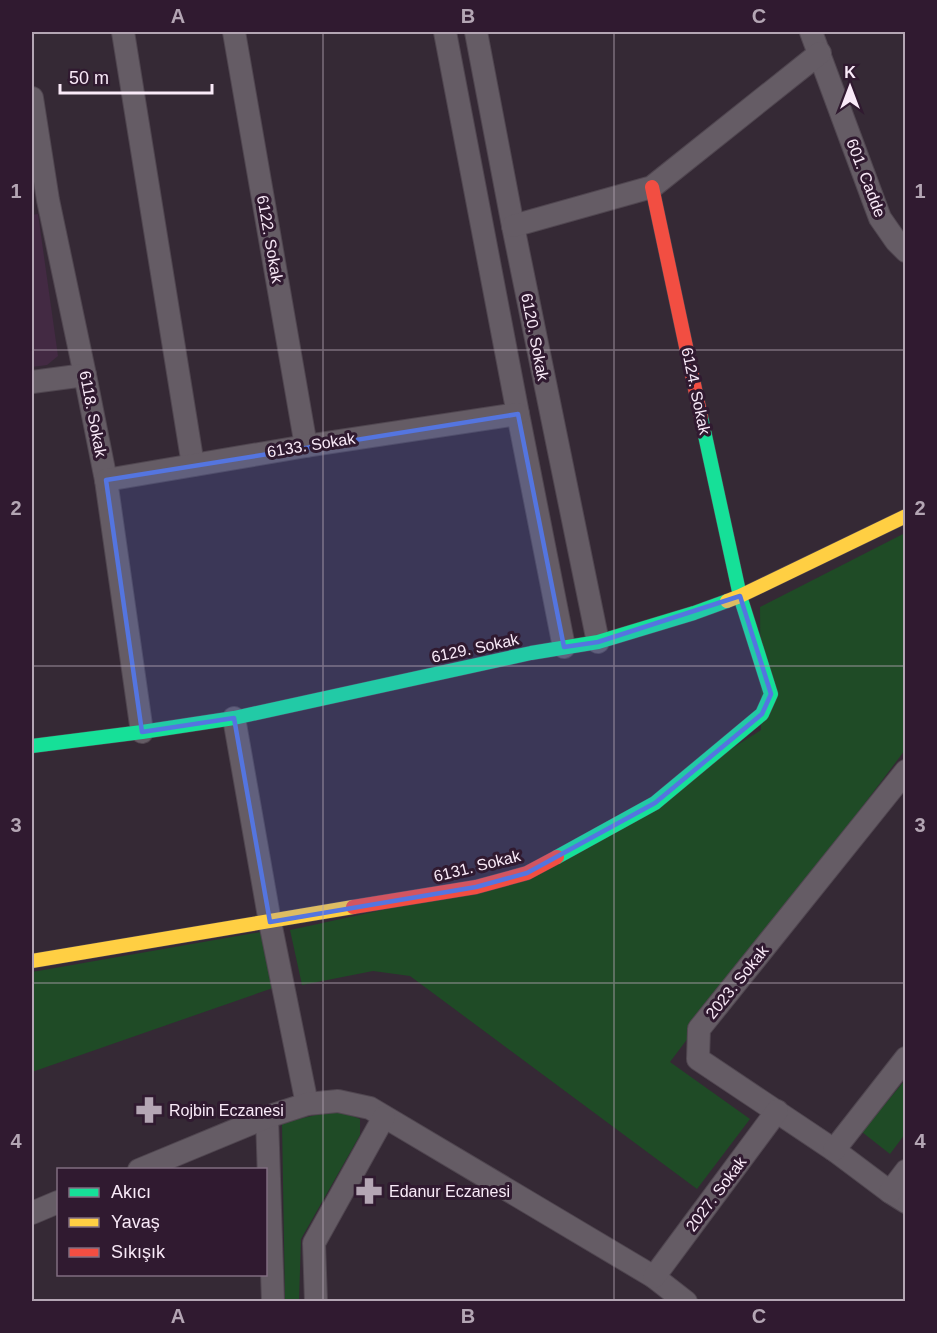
<svg xmlns="http://www.w3.org/2000/svg" width="937" height="1333" viewBox="0 0 937 1333" font-family="Arial,sans-serif">
	<style>
		.built { fill: #432a43 }
		.green { fill: #1f4b26 }
		.lines { fill: none; stroke-linecap: round; stroke-linejoin: round }
		.street-casing { stroke: #504650; stroke-width: 24 }
		.fast-casing { stroke: #504650; stroke-width: 15 }
		.slow-casing { stroke: #504650; stroke-width: 15 }
		.jam-casing { stroke: #504650; stroke-width: 15 }
		.street { stroke: #655c65; stroke-width: 22 }
		.fast { stroke: #16e098; stroke-width: 14 }
		.slow { stroke: #ffcf43; stroke-width: 14 }
		.jam { stroke: #f24e42; stroke-width: 14 }
		.marked { fill: #5475e0; fill-opacity: 0.2; stroke: #5475e0; stroke-width: 4.5; stroke-linejoin: round }
		.grid { fill: none; stroke: #b4a6b4; stroke-width: 1.5; stroke-opacity: 0.55 }
		.labels { text-anchor: middle; dominant-baseline: central; stroke-width: 6; stroke-linejoin: round; paint-order: stroke }
		.street-label { font-size: 16px; fill: #f9eaf8; stroke: #301a30 }
		.poi-label { font-size: 16px; fill: #f9eaf8; stroke: #301a30; text-anchor: start }
		.neatline { fill: none; stroke: #b4a6b4; stroke-width: 2 }
		.grid-label { font-size: 20px; text-anchor: middle; font-weight: bold; fill: #b4a6b4 }
	</style>
	<rect width="100%" height="100%" fill="#352935"/>
	<!-- built -->
	<polygon class="built" points="38,214 58,356 47,365 32,367 32,215"/>
	<!-- green -->
	<g class="green">
		<polygon points="905,533 905,750 670,1062 750,1119 697,1189 410,976 373,971 302,985 290,930 529,878 761,730 760,607"/>
		<polygon points="261,932 273,988 32,1072 32,972"/>
		<polygon points="905,1080 905,1134 890,1154 862,1132"/>
		<polygon points="337,1110 360,1119 360,1135 301,1239 299,1301 285,1301 282,1123"/>
	</g>
	<g class="lines">
		<defs>
			<g id="street">
				<polyline points="123,32 193,465"/>
				<polyline points="234,32 306,446"/>
				<polyline points="445,32 518,414 564,647"/>
				<polyline points="476,32 513,226 598,642"/>
				<polyline points="811,32 880,218 896,241 906,251"/>
				<polyline points="32,98 48,200 85,375 106,480 142,732"/>
				<polyline points="513,226 652,187 820,53"/>
				<polyline points="32,382 85,375"/>
				<polyline points="106,480 306,446 518,414"/>
				<polyline points="234,718 270,922 307,1104"/>
				<polyline points="906,771 699,1029 698,1059 834,1150 890,1192 906,1202"/>
				<polyline points="267,1117 273,1302"/>
				<polyline points="834,1150 906,1058"/>
				<polyline points="139,1170 267,1117 307,1104 338,1101 370,1108 654,1277 686,1302"/>
				<polyline points="890,1192 906,1171"/>
				<polyline points="32,1213 58,1202"/>
				<polyline points="654,1277 777,1111"/>
				<polyline points="316,1302 314,1243 384,1117"/>
			</g>
			<g id="fast">
				<polyline points="32,746 142,732 234,718 531,653 598,642 694,613 727,601"/>
				<polyline points="557,857 655,803 762,714 771,694 740,596 701,417"/>
			</g>
			<g id="slow">
				<polyline points="727,601 740,596 906,516"/>
				<polyline points="32,961 353,907"/>
			</g>
			<g id="jam">
				<polyline points="652,187 701,417"/>
				<polyline points="353,907 476,887 527,873 557,857"/>
			</g>
		</defs>
		<!-- street casing -->
		<use href="#street" class="street-casing"/>
		<!-- fast casing -->
		<use href="#fast" class="fast-casing"/>
		<!-- slow casing -->
		<use href="#slow" class="slow-casing"/>
		<!-- jam casing -->
		<use href="#jam" class="jam-casing"/>
		<!-- street -->
		<use href="#street" class="street"/>
		<!-- fast -->
		<use href="#fast" class="fast"/>
		<!-- slow -->
		<use href="#slow" class="slow"/>
		<!-- jam -->
		<use href="#jam" class="jam"/>
	</g>
	<!-- marked area -->
	<path class="marked" d="M 518,414 L 564,647 L 598,642 L 740,596 L 771,694 L 762,714 L 655,803 L 527,873 L 476,887 L 270,922 L 234,718 L 142,732 L 106,480 Z"/>
	<!-- grid -->
	<path class="grid" d="M 323,32 L 323,1302M 614,32 L 614,1302M 32,350 L 906,350M 32,666 L 906,666M 32,983 L 906,983"/>
	<!-- icons -->
	<defs>
		<symbol id="pharmacy-bare" viewBox="-9 -9 18 18"><path d="M-2-6h4v4h4v4h-4v4h-4v-4h-4v-4h4Z" fill="#b4a6b4" stroke="#301a30" stroke-width="2.5" paint-order="stroke"/></symbol>
	</defs>
	<g fill-rule="evenodd">
		<use href="#pharmacy-bare" x="130" y="1091" width="38" height="38"/>
		<use href="#pharmacy-bare" x="350" y="1172" width="38" height="38"/>
	</g>
	<g class="labels">
		<!-- street labels -->
		<g class="street-label">
			<text transform="translate(866 178) rotate(69)">601. Cadde</text>
			<text transform="translate(270 239) rotate(80)">6122. Sokak</text>
			<text transform="translate(535 337) rotate(79)">6120. Sokak</text>
			<text transform="translate(696 391) rotate(78)">6124. Sokak</text>
			<text transform="translate(93 414) rotate(79)">6118. Sokak</text>
			<text transform="translate(311 445) rotate(-9)">6133. Sokak</text>
			<text transform="translate(475 648) rotate(-12)">6129. Sokak</text>
			<text transform="translate(477 866) rotate(-14)">6131. Sokak</text>
			<text transform="translate(737 982) rotate(-51)">2023. Sokak</text>
			<text transform="translate(716 1194) rotate(-53)">2027. Sokak</text>
		</g>
		<!-- poi labels -->
		<g class="poi-label">
			<text x="169" y="1110">Rojbin Eczanesi</text>
			<text x="389" y="1191">Edanur Eczanesi</text>
		</g>
	</g>
	<!-- border -->
	<rect width="937" height="1333" fill="none" stroke="#301a30" stroke-width="66"/>
	<!-- legend -->
	<rect x="57" y="1168" width="210" height="108" fill="#301a30" stroke="#806d80" stroke-width="1.5"/>
	<rect x="69" y="1188" width="30" height="9" fill="#16e098" stroke="#806d80" stroke-width="1.5"/>
	<text x="111" y="1198" font-size="18" fill="#f9eaf8">Akıcı</text>
	<rect x="69" y="1218" width="30" height="9" fill="#ffcf43" stroke="#806d80" stroke-width="1.5"/>
	<text x="111" y="1228" font-size="18" fill="#f9eaf8">Yavaş</text>
	<rect x="69" y="1248" width="30" height="9" fill="#f24e42" stroke="#806d80" stroke-width="1.5"/>
	<text x="111" y="1258" font-size="18" fill="#f9eaf8">Sıkışık</text>
	<!-- north arrow -->
	<g transform="translate(850 87)" stroke="#301a30" stroke-width="4.5" paint-order="stroke">
	<path d="M0-4.5L10 22L0 15L-10 22Z" fill="#f9eaf8"/>
	<text y="-9" font-size="16" font-weight="bold" text-anchor="middle" fill="#f9eaf8">K</text>
	</g>
	<!-- scale -->
	<path d="M60 84v9h152v-9" fill="none" stroke="#f9eaf8" stroke-width="3"/>
	<text x="69" y="84" font-size="18" fill="#f9eaf8" stroke="#301a30" stroke-width="4.5" paint-order="stroke">50 m</text>
	<rect x="33" y="33" width="871" height="1267" class="neatline"/>
	<g class="grid-label">
		<text x="178" y="23">A</text>
		<text x="468" y="23">B</text>
		<text x="759" y="23">C</text>
		<text x="16" y="198">1</text>
		<text x="920" y="198">1</text>
		<text x="16" y="515">2</text>
		<text x="920" y="515">2</text>
		<text x="16" y="832">3</text>
		<text x="920" y="832">3</text>
		<text x="16" y="1148">4</text>
		<text x="920" y="1148">4</text>
		<text x="178" y="1323">A</text>
		<text x="468" y="1323">B</text>
		<text x="759" y="1323">C</text>
	</g>
</svg>
